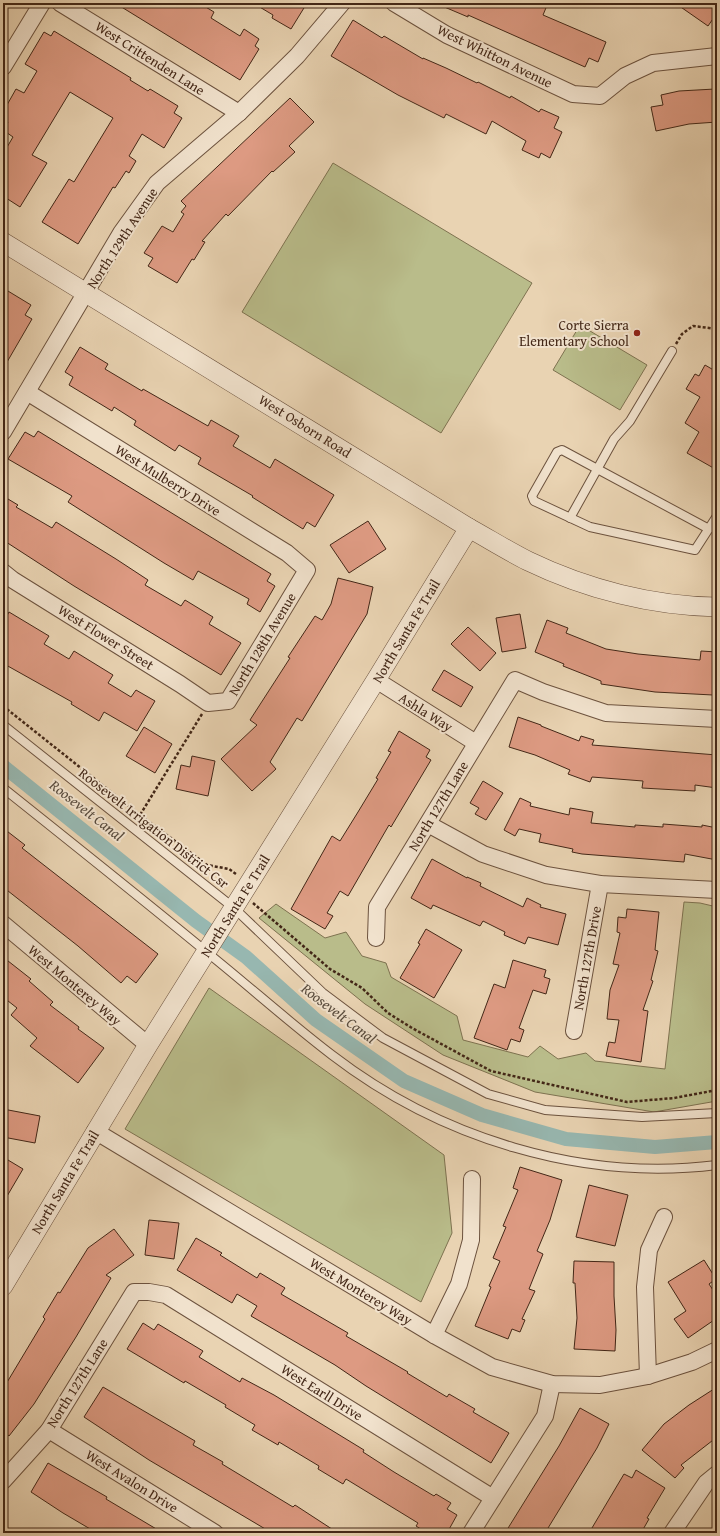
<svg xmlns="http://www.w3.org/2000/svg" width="720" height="1536" viewBox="0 0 720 1536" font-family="'Gentium Book Plus',serif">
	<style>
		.green { fill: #b9bc8a; stroke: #7e7250 }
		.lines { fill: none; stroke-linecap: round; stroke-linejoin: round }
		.canal { stroke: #97b7b0; stroke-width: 14 }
		.building { fill: #dd9a82; stroke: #432717 }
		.service-casing { stroke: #6c523e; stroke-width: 10 }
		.minor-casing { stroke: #6c523e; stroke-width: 18 }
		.tertiary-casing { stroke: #6c523e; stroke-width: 20 }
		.path { stroke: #432717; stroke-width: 2.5; stroke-dasharray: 3 2; stroke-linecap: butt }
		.service { stroke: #f1e2cd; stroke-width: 8 }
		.minor { stroke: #f1e2cd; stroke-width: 16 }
		.tertiary { stroke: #f1e2cd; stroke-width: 19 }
		.poi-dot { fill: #8f2418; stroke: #f1e2cd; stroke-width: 1.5 }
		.labels { text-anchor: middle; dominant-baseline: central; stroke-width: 4; stroke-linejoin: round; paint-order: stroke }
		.street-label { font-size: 14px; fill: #432717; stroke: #f1e2cd }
		.poi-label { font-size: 14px; fill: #432717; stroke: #f1e2cd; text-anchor: end }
		.water-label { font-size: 15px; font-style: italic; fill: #584b3d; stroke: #f1e2cd }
	</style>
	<rect width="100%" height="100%" fill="#e9d3b2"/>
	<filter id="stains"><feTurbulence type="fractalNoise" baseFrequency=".005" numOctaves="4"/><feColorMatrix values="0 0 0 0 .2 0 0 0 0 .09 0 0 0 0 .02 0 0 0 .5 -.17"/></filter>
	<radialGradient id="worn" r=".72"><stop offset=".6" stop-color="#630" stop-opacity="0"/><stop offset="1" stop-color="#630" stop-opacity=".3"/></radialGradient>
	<!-- green -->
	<g class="green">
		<polygon points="333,163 532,283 441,433 242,312"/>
		<polygon points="580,325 647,365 620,410 553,370"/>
		<polygon points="684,902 700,903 717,907 717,1101 654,1112 535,1092 443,1055 365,1004 259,918 276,904 325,938 346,932 362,956 386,963 391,977 457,1016 463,1040 528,1057 540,1046 558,1059 586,1053 595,1061 665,1069"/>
		<polygon points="209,988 444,1155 452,1233 421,1302 125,1129"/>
	</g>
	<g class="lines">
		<!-- canal -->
		<polyline class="canal" points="3,766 196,921 246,957 316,1020 404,1081 482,1115 566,1139 655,1147 717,1142"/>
	</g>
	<!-- building -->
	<g class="building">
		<polygon points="115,3 199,3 214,12 211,18 240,36 244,29 259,39 255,46 259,49 240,80"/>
		<polygon points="253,3 307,3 291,29 272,18 273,15"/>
		<polygon points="435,3 548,3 543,15 606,42 598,62 589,58 585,67 468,15 468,17"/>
		<polygon points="675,3 710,3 717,8 717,13 708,26"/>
		<polygon points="353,20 382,38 384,36 423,59 423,58 446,68 477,83 478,82 510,98 511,96 539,112 541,109 559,117 554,128 562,132 550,158 541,153 539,158 522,150 526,141 492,121 486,134 446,114 444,118 398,95 331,56"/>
		<polygon points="54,31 131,78 130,80 148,91 150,89 178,106 174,113 182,118 164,148 142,134 129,156 136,161 129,173 126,171 115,188 113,187 78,244 42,222 69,179 74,182 113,118 70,92 32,155 47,163 20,207 3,196 3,154 13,137 3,130 8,122 3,118 3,112 16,89 24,93 37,71 25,64 44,32 51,36"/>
		<polygon points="715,89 717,122 689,124 656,131 651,107 663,105 661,95 679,91"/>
		<polygon points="290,98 314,122 289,146 295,152 273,172 272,171 228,216 226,214 202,241 205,242 194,260 192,259 177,283 148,266 153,258 144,253 162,226 173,232 184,214 181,212 186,206 181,201"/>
		<polygon points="3,288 31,305 25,315 32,319 3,369"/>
		<polygon points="80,347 108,364 105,369 142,391 143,389 208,426 211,420 239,436 233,446 270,468 275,459 334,495 315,527 307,522 303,529 252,497 253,496 198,464 201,458 179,445 175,451 134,425 136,421 114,407 112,411 69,385 73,377 65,372"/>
		<polygon points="705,365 717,372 717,470 687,453 699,432 685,423 700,397 686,389 695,374 699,376"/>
		<polygon points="38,431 271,574 267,581 275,586 260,612 247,604 249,599 198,571 193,580 164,563 68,502 72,496 8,459 25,432 34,437"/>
		<polygon points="3,496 18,505 16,507 52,528 56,522 116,559 148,580 145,585 181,606 185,600 213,617 209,624 241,643 221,675 74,586 3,540"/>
		<polygon points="368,521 386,549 349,573 330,545"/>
		<polygon points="338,578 373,587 367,614 302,721 297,718 270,762 276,769 252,791 221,759 257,725 250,720 290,658 288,657 315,616 322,620 331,604"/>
		<polygon points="9,612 49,636 44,644 69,659 74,651 113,675 108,683 131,697 136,690 155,701 137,731 104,712 99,721 71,704 72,702 6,665 7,663 3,661 3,623"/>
		<polygon points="520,614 526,648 502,652 496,618"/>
		<polygon points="547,620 568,628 566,633 606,649 638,654 700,660 701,651 717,652 717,681 714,681 713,695 655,692 601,684 601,681 563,666 564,664 535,652"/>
		<polygon points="468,627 496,653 480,671 451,644"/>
		<polygon points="444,670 473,687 461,707 432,690"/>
		<polygon points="518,717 541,725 541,726 579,741 581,736 594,740 592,745 717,755 717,788 695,785 695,791 642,788 643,781 592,777 590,782 568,774 570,770 535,755 509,747"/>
		<polygon points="144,727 172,744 155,773 126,756"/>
		<polygon points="399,731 430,750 426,757 431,760 391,827 389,825 348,896 340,891 327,913 333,916 325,929 291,909 332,836 340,841 358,812 378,779 376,778 391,752 388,751"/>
		<polygon points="192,756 215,761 208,796 176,789 181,765 190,767"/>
		<polygon points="483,781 503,793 486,820 475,814 479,808 470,803"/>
		<polygon points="520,798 531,803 530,806 569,815 570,808 593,812 591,823 635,827 635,825 663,827 663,824 702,827 702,825 717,828 717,860 685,854 684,862 582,854 572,852 573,849 539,842 541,834 519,829 515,836 504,830"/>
		<polygon points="3,828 25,845 22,848 158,954 136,983 127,976 121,983 78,946 3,887"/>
		<polygon points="432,859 467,878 467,877 481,883 480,886 523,907 527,898 541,905 540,907 566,914 558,945 528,937 525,944 504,935 505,932 483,921 480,926 433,905 431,909 411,898"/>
		<polygon points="627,909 659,912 655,950 658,951 651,980 653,981 643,1010 648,1011 641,1062 606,1056 609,1042 615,1043 619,1020 607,1019 610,990 619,965 613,964 620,933 617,932 618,917 626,918"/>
		<polygon points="426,929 462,950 434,998 400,978 420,944 418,943"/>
		<polygon points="3,957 31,979 29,981 53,1002 50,1005 79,1027 78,1029 104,1048 78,1083 30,1046 37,1038 11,1015 17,1008 3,997"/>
		<polygon points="513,960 546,970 544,977 550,979 546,994 533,990 519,1028 524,1030 520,1042 511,1039 507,1050 474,1038 494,984 505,988"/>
		<polygon points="3,1109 40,1116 35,1143 3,1137"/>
		<polygon points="3,1157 23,1169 3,1203"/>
		<polygon points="520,1167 562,1180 550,1220 537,1251 543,1254 529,1289 535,1291 522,1319 525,1320 520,1332 512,1329 508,1339 475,1326 491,1287 489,1286 500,1261 493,1258 506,1227 503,1226 518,1190 513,1188"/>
		<polygon points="589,1185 628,1195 615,1246 576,1237"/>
		<polygon points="149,1220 179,1223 174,1259 145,1255"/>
		<polygon points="114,1229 134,1255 106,1275 111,1278 76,1337 34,1404 9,1436 3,1431 3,1389 45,1319 43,1317 58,1292 60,1293 88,1248"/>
		<polygon points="196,1238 222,1253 220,1255 257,1278 260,1273 285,1288 281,1294 348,1333 346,1336 408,1372 407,1373 447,1397 449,1394 475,1409 473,1412 509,1433 491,1463 366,1386 335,1365 251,1316 257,1306 237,1294 232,1303 177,1270"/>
		<polygon points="704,1260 716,1279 709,1284 717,1296 717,1318 688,1338 674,1319 686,1311 668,1282"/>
		<polygon points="574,1261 614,1262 614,1296 616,1330 615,1351 574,1349 577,1318 575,1283 573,1283"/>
		<polygon points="143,1323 154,1330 158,1324 203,1351 199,1357 240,1382 242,1378 274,1395 364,1450 363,1452 394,1472 434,1496 436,1494 451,1503 447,1509 457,1515 447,1533 427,1533 416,1526 418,1523 346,1479 343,1484 318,1469 319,1466 279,1442 278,1445 252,1430 255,1425 225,1407 226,1405 185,1381 184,1383 127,1349"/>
		<polygon points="103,1387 195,1441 193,1445 223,1462 222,1464 293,1507 295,1505 338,1533 272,1533 149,1460 84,1417"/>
		<polygon points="717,1387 717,1437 681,1465 684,1468 675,1478 642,1450 664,1424 689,1405"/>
		<polygon points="580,1408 609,1424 597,1448 545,1533 505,1533 559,1446"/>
		<polygon points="48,1463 107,1497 106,1499 163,1533 97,1533 63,1513 31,1492"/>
		<polygon points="636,1470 665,1488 647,1518 649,1519 641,1533 589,1533 624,1474 632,1478"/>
	</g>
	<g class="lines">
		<defs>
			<g id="service">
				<polyline points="570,518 614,439 630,421 672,351"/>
				<polyline points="709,529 562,450 557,452 532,496 534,501 590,527 695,550 717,516"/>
				<polyline points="3,725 234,908 323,993 383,1038 488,1094 545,1110 642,1117 717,1113"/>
				<path d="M 3,788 C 72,843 141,898 209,954 C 250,987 290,1023 332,1055 C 440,1138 581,1182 717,1165"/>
			</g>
			<g id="minor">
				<polyline points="60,3 239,113"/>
				<polyline points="394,3 447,35 573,94 600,96 625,76 653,63 717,56"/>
				<polyline points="3,67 42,3"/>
				<polyline points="3,432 121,233 157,183 239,113 297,56 342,3"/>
				<polyline points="3,572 13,580 180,684 208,703 228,701 307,570 287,553 27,392"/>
				<polyline points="376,680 476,743"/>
				<polyline points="428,824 483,854 546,875 600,884 717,890"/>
				<polyline points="3,924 148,1045"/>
				<polyline points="376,938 377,907 515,680 543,692 606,713 717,719"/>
				<polyline points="574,1031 600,884"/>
				<polyline points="95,1131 434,1335 492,1367 552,1384 600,1385 648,1376 692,1362 717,1350"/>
				<polyline points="434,1335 459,1284 471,1240 472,1179"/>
				<polyline points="648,1376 645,1287 649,1250 664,1217"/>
				<polyline points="49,1430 215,1533"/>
				<polyline points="3,1481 49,1430 134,1292 149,1292 166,1295 493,1498"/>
				<polyline points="471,1533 545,1416 552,1384"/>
				<polyline points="672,1533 706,1483 717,1474"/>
			</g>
			<g id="tertiary">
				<path d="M 3,242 L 469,528 C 489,539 508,551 528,561 C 586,589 652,606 717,607"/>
				<polyline points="3,1286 148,1045 376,680 469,528"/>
			</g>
		</defs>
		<!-- service casing -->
		<use href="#service" class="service-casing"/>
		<!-- minor casing -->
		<use href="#minor" class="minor-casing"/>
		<!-- tertiary casing -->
		<use href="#tertiary" class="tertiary-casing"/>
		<!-- path -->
		<g class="path">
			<polyline points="676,344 682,334 693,326 717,329"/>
			<polyline points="3,706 140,815"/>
			<polyline points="202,714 140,815 207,865 229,869 236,874"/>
			<polyline points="253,903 330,969 362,988 388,1013 412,1028 491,1071 627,1102 674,1098 717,1090"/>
		</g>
		<!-- service -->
		<use href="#service" class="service"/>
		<!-- minor -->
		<use href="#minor" class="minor"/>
		<!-- tertiary -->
		<use href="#tertiary" class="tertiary"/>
	</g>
	<!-- markers -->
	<circle class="poi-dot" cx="637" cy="333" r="4"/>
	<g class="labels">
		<!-- street labels -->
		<g class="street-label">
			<text transform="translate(495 56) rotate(26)">West Whitton Avenue</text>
			<text transform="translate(150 58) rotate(32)">West Crittenden Lane</text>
			<text transform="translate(122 238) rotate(-57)">North 129th Avenue</text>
			<text transform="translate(305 426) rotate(32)">West Osborn Road</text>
			<text transform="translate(168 480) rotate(32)">West Mulberry Drive</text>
			<text transform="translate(406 631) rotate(-59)">North Santa Fe Trail</text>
			<text transform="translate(106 637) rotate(32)">West Flower Street</text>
			<text transform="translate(262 644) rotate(-59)">North 128th Avenue</text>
			<text transform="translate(426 712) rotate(32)">Ashla Way</text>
			<text transform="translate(438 806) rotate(-59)">North 127th Lane</text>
			<text transform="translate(154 828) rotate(38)">Roosevelt Irrigation District Csr</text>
			<text transform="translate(235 906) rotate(-58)">North Santa Fe Trail</text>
			<text transform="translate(587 958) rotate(-80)">North 127th Drive</text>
			<text transform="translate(75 985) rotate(40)">West Monterey Way</text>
			<text transform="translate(65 1182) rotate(-59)">North Santa Fe Trail</text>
			<text transform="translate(361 1291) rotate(31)">West Monterey Way</text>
			<text transform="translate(77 1383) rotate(-58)">North 127th Lane</text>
			<text transform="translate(322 1392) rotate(32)">West Earll Drive</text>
			<text transform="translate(132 1481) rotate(32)">West Avalon Drive</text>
		</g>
		<!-- poi labels -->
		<g class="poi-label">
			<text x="629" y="325">Corte Sierra<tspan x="629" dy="16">Elementary School</tspan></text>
		</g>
		<!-- water labels -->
		<g class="water-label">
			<text transform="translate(87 810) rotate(38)">Roosevelt Canal</text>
			<text transform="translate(339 1013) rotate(37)">Roosevelt Canal</text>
		</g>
	</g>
	<!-- margin -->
	<rect width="720" height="1536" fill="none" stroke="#e9d3b2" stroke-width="16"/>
	<rect x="4" y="4" width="712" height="1528" fill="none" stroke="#432717" stroke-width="2"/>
	<rect x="8" y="8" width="704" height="1520" fill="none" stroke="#432717"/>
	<rect width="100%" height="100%" filter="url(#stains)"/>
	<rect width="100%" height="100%" fill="url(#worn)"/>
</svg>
